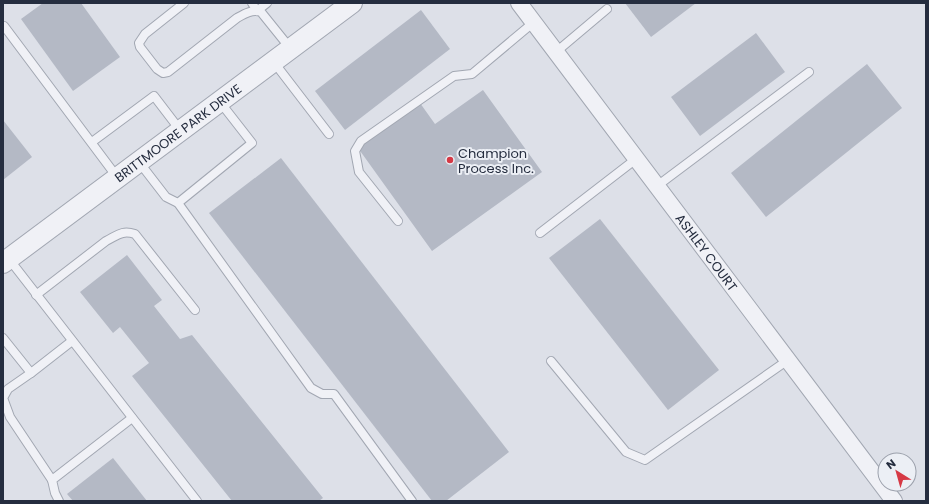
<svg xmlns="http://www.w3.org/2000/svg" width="929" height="504" viewBox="0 0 929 504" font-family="Poppins,sans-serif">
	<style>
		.building { fill: #b4b9c5 }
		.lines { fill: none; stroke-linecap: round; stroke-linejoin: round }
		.service-casing { stroke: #a2a7b2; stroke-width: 10 }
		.minor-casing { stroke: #a2a7b2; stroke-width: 18 }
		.tertiary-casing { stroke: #a2a7b2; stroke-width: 22 }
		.service { stroke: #f0f1f6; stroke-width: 8 }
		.minor { stroke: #f0f1f6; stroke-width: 16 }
		.tertiary { stroke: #f0f1f6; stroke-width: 20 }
		.poi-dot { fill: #d63945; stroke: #eceff5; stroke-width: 1.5 }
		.labels { text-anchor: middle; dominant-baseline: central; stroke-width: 4; stroke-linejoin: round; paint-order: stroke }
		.street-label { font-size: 13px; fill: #252d3f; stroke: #eceff5 }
		.poi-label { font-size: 13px; fill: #252d3f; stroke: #eceff5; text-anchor: start }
	</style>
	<rect width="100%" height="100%" fill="#dde0e8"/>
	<!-- building -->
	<g class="building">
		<polygon points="43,3 81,3 120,57 73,91 21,19"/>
		<polygon points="625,3 696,3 651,37"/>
		<polygon points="421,10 450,49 345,130 315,91"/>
		<polygon points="756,33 785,72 700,136 671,97"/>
		<polygon points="867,64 902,108 766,217 731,173"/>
		<polygon points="483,90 542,172 432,251 358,148 420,103 435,124"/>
		<polygon points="3,120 32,157 3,180"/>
		<polygon points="281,158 509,452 446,501 432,501 209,213"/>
		<polygon points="600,219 719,370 668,410 549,258"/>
		<polygon points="127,255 162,300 154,306 180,339 192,335 323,498 319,501 232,501 132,376 149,363 120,327 113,333 80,292"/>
		<polygon points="113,458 147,501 73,501 67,494"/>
	</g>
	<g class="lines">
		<defs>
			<g id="service">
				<path d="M 184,3 L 145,34 L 139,43 L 140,47 L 157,69 L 163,73 L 168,72 L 237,18 C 244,14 252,9 261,12 L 290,48"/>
				<polyline points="252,3 257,11 267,3"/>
				<polyline points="4,26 117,177"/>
				<polyline points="556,52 607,9"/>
				<polyline points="273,61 329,134"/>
				<polyline points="92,142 154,96 180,130"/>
				<polyline points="139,162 166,197 178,203 252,143 220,102"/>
				<polyline points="657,186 809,72"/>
				<polyline points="178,203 311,388 322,394 334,394 412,501"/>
				<polyline points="398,221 359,172 355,151 361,141 454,76 472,74 534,22"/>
				<polyline points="540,233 636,159"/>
				<polyline points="9,259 197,501"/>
				<path d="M 36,295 L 106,241 C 118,235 122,230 135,234 L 195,310"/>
				<polyline points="3,338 31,373 72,341"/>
				<polyline points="551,361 626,452 645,460 788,360"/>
				<polyline points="31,373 8,389 3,398 10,417 52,480"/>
				<polyline points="59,501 55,493 52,480 132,418"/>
			</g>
			<g id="minor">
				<path id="s1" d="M 519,3 L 894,501"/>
			</g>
			<g id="tertiary">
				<path id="s2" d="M 3,263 L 352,3"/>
			</g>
		</defs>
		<!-- service casing -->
		<use href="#service" class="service-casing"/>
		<!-- minor casing -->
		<use href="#minor" class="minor-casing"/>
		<!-- tertiary casing -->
		<use href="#tertiary" class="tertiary-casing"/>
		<!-- service -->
		<use href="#service" class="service"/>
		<!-- minor -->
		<use href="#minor" class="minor"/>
		<!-- tertiary -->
		<use href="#tertiary" class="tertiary"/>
	</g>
	<!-- markers -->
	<circle class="poi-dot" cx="450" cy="160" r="4"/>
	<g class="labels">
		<!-- street labels -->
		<g class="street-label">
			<text stroke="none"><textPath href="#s2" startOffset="218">BRITTMOORE PARK DRIVE</textPath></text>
			<text stroke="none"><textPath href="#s1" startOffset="312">ASHLEY COURT</textPath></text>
		</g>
		<!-- poi labels -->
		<g class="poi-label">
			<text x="458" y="153">Champion<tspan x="458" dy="15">Process Inc.</tspan></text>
		</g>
	</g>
	<!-- border -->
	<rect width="929" height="504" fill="none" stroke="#252d3f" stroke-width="8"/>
	<!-- north arrow -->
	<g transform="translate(897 472) rotate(323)"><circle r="19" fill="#eceff5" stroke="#9ca1ac"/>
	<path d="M0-3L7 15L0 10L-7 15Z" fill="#d63945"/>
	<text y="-6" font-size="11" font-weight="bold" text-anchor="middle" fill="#252d3f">N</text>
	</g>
</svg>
